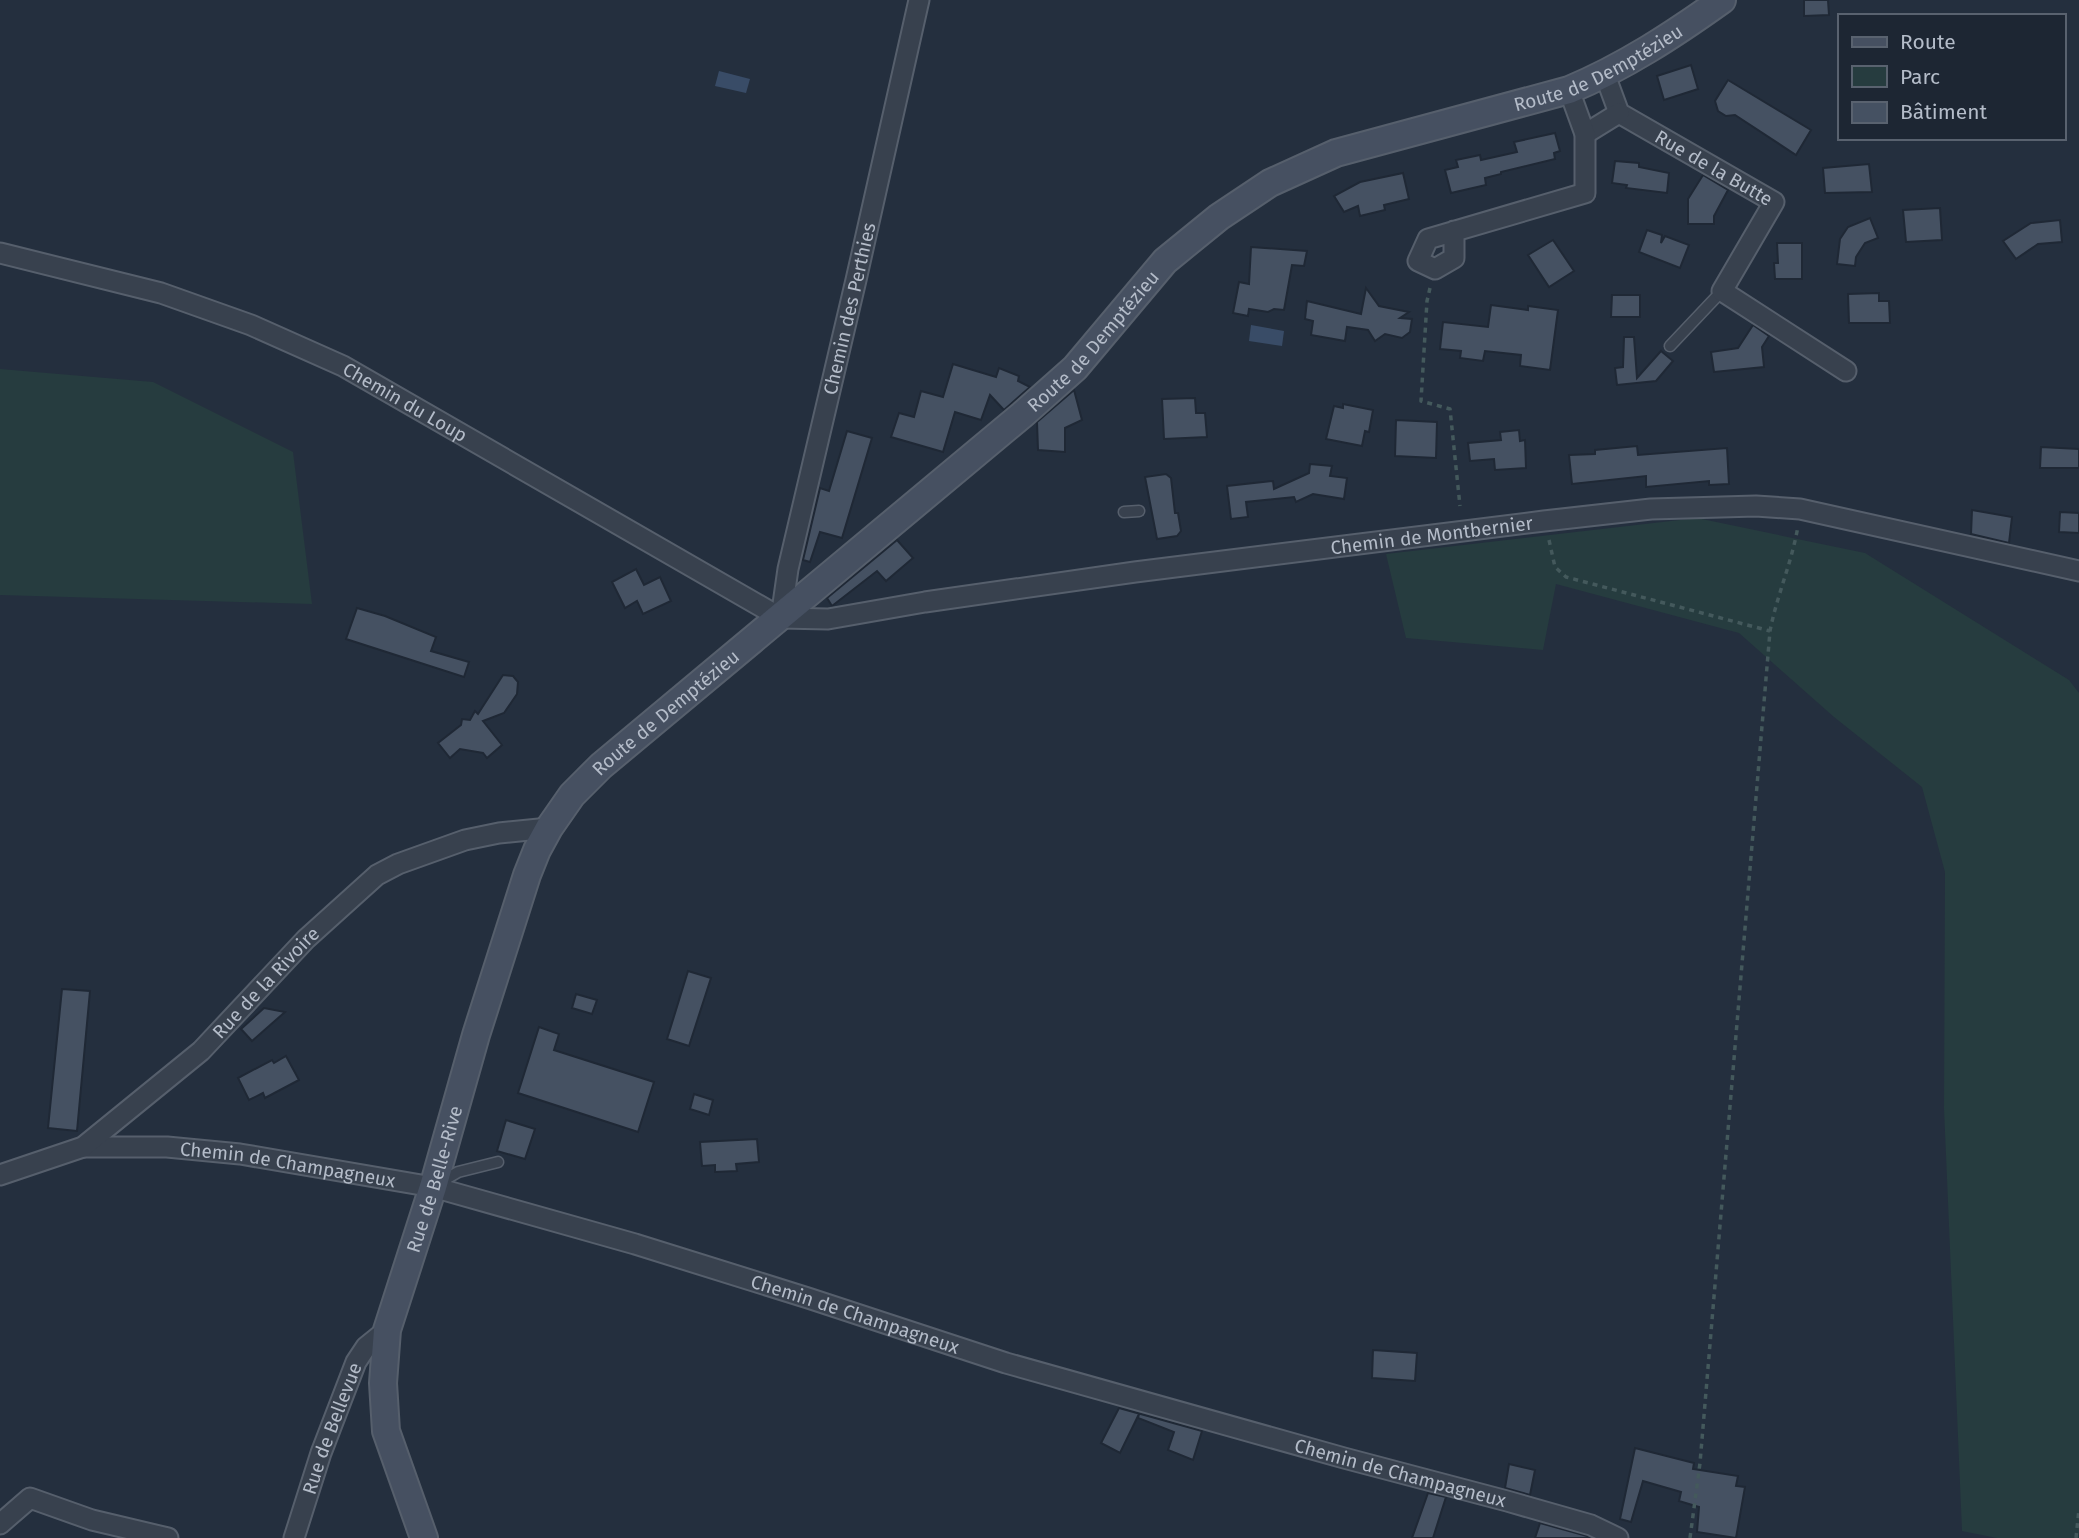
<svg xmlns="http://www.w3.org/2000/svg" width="2079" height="1538" viewBox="0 0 2079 1538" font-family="'Fira Sans',sans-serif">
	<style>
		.green { fill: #263c3f }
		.water { fill: #394c67 }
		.building { fill: #455162; stroke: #1f2835; stroke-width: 2 }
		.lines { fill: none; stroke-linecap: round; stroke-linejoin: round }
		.lane-casing { stroke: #565f6c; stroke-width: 13 }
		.street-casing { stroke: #565f6c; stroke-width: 23 }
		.secondary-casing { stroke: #565f6c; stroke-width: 30 }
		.path { stroke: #44595c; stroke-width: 3.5; stroke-dasharray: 5 5; stroke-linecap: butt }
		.lane { stroke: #38414e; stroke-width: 10 }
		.street { stroke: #38414e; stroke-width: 19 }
		.secondary { stroke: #465061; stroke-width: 26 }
		.labels { text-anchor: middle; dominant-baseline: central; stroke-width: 6; stroke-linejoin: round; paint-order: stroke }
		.street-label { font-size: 19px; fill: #b4bcc9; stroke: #1d2633 }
	</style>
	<rect width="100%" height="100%" fill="#242f3e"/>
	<!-- green -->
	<g class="green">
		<polygon points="0,369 153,382 293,452 312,604 0,595"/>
		<polygon points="1697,518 1865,553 2069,680 2079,693 2079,1538 1997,1538 1962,1531 1944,1108 1945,872 1922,787 1834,717 1739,633 1556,584 1543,650 1406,638 1386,554"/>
	</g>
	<!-- water -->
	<g class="water">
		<polygon points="719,71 750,79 746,93 715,86"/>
		<polygon points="1251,325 1284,331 1282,346 1249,341"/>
	</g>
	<!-- building -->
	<g class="building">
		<polygon points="1804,0 1828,0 1829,15 1804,16"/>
		<polygon points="1691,65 1698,89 1664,100 1657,76"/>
		<polygon points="1728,80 1811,130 1796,155 1735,115 1726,116 1718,111 1715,101"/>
		<polygon points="1555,133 1560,151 1554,153 1555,159 1501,172 1501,174 1485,178 1486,185 1451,193 1445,170 1458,167 1456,160 1480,155 1481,160 1517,152 1514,142"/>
		<polygon points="1615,161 1639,163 1639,167 1669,173 1667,193 1626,188 1627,185 1612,183"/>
		<polygon points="1869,164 1872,192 1825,193 1823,168"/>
		<polygon points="1403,173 1409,199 1384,205 1385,210 1360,216 1358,206 1344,212 1334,196 1360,182"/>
		<polygon points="1703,175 1728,190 1714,216 1714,224 1688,224 1688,199"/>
		<polygon points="1940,208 1942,240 1906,242 1903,210"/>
		<polygon points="1870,218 1878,238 1865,243 1856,257 1855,266 1837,264 1840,239 1848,227"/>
		<polygon points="2060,220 2062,242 2038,244 2016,259 2003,241 2031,223"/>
		<polygon points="1647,230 1662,235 1661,243 1665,236 1689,245 1680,268 1639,252"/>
		<polygon points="1553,240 1574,271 1549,287 1528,255"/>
		<polygon points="1777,243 1802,243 1802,279 1775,279 1774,263 1778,263"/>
		<polygon points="1251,247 1307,251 1304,266 1292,265 1284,310 1274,309 1268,312 1249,309 1248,316 1233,313 1239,282 1249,284"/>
		<polygon points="1366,288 1379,306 1409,312 1400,318 1412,319 1410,332 1402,338 1385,334 1375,341 1368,330 1347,327 1345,341 1311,335 1313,321 1305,319 1307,301 1361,314"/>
		<polygon points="1879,293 1879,301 1889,301 1890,323 1849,323 1848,294"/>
		<polygon points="1612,295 1640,295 1640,317 1611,317"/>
		<polygon points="1491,305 1528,310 1528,306 1558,310 1550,370 1520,366 1521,355 1485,351 1483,361 1460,358 1461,351 1440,349 1443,322 1488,327"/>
		<polygon points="1753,325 1769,336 1762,347 1764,367 1714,372 1711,352 1738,348"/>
		<polygon points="1624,337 1634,337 1637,378 1661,351 1673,361 1656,381 1617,385 1615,368 1623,367"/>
		<polygon points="953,364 996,377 999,368 1019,376 1018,381 1030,387 1004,410 990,395 981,420 955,412 943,452 891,437 899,413 914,417 921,391 943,397"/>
		<polygon points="1074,390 1082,420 1065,428 1065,452 1038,450 1037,422"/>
		<polygon points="1195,398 1196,413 1205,413 1207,437 1164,439 1162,399"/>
		<polygon points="1343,404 1373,410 1369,432 1365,431 1362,446 1326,439 1334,406 1343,408"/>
		<polygon points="1396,420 1437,422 1436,458 1395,456"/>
		<polygon points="1519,430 1520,441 1525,440 1526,468 1495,470 1494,459 1470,461 1468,443 1501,440 1500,432"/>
		<polygon points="847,431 872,438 842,538 820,532 810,562 803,560 820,488 829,491"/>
		<polygon points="1637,446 1638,455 1727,448 1729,484 1709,485 1709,481 1646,487 1646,476 1572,484 1569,455 1595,454 1595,450"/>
		<polygon points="2041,447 2079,449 2079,468 2040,468"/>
		<polygon points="1310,464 1332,466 1330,476 1347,478 1344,499 1313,494 1296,502 1294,497 1246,502 1248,517 1231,519 1227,486 1273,481 1274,489 1309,473"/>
		<polygon points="1166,474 1171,478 1175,513 1178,513 1181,531 1177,536 1157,539 1145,477"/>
		<polygon points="1972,510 2012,517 2009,543 1971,534"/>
		<polygon points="2060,512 2079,513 2079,533 2059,532"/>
		<polygon points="897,540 913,558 886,581 877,571 832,606 827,598"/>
		<polygon points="636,569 644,585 660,577 671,601 643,614 637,601 625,608 612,582"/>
		<polygon points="357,608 385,616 436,637 431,651 469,662 464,677 346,639"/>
		<polygon points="503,675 513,676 518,682 517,694 504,713 483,721 502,745 487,758 483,753 460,749 450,758 438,743 461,725 462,719 470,720 475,711 478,714"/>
		<polygon points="688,971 711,978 689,1046 667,1039"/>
		<polygon points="62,989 90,991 77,1131 48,1128"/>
		<polygon points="576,994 597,1000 592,1014 572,1008"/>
		<polygon points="264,1008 285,1012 252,1041 241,1029"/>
		<polygon points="539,1027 559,1034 554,1050 654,1082 638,1132 518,1093"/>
		<polygon points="286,1056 299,1080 265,1098 263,1093 249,1100 238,1078 272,1060 274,1063"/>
		<polygon points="694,1094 713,1100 709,1115 690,1109"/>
		<polygon points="506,1120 535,1129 525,1159 497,1151"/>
		<polygon points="757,1139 759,1162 736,1164 737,1171 715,1172 715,1165 702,1166 700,1142"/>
		<polygon points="1373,1350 1417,1353 1415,1381 1372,1378"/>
		<polygon points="1119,1408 1202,1431 1193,1460 1168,1450 1174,1432 1138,1418 1139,1414 1120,1453 1101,1443"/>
		<polygon points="1635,1448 1694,1463 1693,1469 1738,1476 1736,1486 1745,1487 1736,1538 1697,1532 1699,1507 1679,1501 1681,1492 1643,1481 1631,1522 1620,1519"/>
		<polygon points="1509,1464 1535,1470 1530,1495 1505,1488"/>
		<polygon points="1428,1493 1446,1497 1433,1538 1412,1538"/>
		<polygon points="1540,1523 1587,1536 1590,1538 1535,1538"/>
	</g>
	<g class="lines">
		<defs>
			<g id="lane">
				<polyline points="1670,346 1722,291"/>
				<polyline points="1124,512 1139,511"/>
				<polyline points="439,1183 458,1172 498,1162"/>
			</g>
			<g id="street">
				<path id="s1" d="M 1605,75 L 1619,113 L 1774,202 L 1722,291 L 1846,371"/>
				<polyline points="1585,134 1619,113"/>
				<polyline points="1454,231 1454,258 1435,269 1418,261 1428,239 1585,193 1585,134 1569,90"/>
				<path id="s2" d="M 0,253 L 161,293 L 251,325 L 343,366 L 781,618 L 828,619 L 925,602 L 1135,572 L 1544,521 L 1651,509 L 1756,506 L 1800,509 L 2079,571"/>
				<path id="s3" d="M 781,618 L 788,569 L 856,280 L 919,0"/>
				<path id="s4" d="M 83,1147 L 167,1147 L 240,1154 L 433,1187 L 635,1244 L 808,1298 L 1006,1363 L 1344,1458 L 1507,1501 L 1591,1525 L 1618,1538"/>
				<path id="s5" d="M 0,1175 L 83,1147 L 201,1051 L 306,939 L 377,875 L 398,864 L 465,840 L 499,833 L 549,828"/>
				<polyline points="0,1524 30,1498 92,1520 168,1538"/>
				<path id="s6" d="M 294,1538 L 321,1453 L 356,1362 L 366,1347 L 387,1330"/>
			</g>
			<g id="secondary">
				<path id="s7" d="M 424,1538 L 386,1431 L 383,1383 L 387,1330 L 433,1187 L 476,1035 L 527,875 L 537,850 L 549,828 L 572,795 L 601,766 L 1022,415 L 1075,368 L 1165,261 L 1219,217 L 1270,183 L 1336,153 L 1569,90 C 1624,67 1673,35 1722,0"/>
			</g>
		</defs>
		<!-- lane casing -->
		<use href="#lane" class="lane-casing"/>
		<!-- street casing -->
		<use href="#street" class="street-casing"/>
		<!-- secondary casing -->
		<use href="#secondary" class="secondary-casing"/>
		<!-- path -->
		<g class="path">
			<polyline points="1430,288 1427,301 1421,401 1450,409 1460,506"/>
			<polyline points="1549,540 1555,567 1566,577 1770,631"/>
			<path d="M 1690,1538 L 1700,1463 L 1770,631 C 1777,595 1792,562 1798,526"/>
			<polyline points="2076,1538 2079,1509"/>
		</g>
		<!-- lane -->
		<use href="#lane" class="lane"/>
		<!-- street -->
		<use href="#street" class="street"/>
		<!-- secondary -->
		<use href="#secondary" class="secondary"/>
	</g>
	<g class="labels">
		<!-- street labels -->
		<g class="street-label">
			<text stroke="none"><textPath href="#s7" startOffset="2063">Route de Demptézieu</textPath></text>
			<text stroke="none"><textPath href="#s1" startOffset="150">Rue de la Butte</textPath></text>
			<text stroke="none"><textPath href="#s3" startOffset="317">Chemin des Perthies</textPath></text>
			<text stroke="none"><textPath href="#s7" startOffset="1475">Route de Demptézieu</textPath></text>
			<text stroke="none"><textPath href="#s2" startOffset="434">Chemin du Loup</textPath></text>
			<text stroke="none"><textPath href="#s2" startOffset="1524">Chemin de Montbernier</textPath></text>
			<text stroke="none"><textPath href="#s7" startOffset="908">Route de Demptézieu</textPath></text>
			<text stroke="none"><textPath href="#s5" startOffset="334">Rue de la Rivoire</textPath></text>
			<text stroke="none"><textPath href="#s4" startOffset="206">Chemin de Champagneux</textPath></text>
			<text stroke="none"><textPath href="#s7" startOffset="373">Rue de Belle-Rive</textPath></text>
			<text stroke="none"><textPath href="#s4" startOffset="794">Chemin de Champagneux</textPath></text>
			<text stroke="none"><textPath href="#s6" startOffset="116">Rue de Bellevue</textPath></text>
			<text stroke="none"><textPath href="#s4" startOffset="1362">Chemin de Champagneux</textPath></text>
		</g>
	</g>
	<!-- legend -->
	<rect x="1838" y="14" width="228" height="126" fill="#1d2633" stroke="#59626f" stroke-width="2"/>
	<rect x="1852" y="37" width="35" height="10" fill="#465061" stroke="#59626f" stroke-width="2"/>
	<text x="1900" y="49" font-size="21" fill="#b4bcc9">Route</text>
	<rect x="1852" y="66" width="35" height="21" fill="#263c3f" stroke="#59626f" stroke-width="2"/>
	<text x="1900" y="84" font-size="21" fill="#b4bcc9">Parc</text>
	<rect x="1852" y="102" width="35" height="21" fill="#455162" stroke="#59626f" stroke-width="2"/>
	<text x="1900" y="119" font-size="21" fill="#b4bcc9">Bâtiment</text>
</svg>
